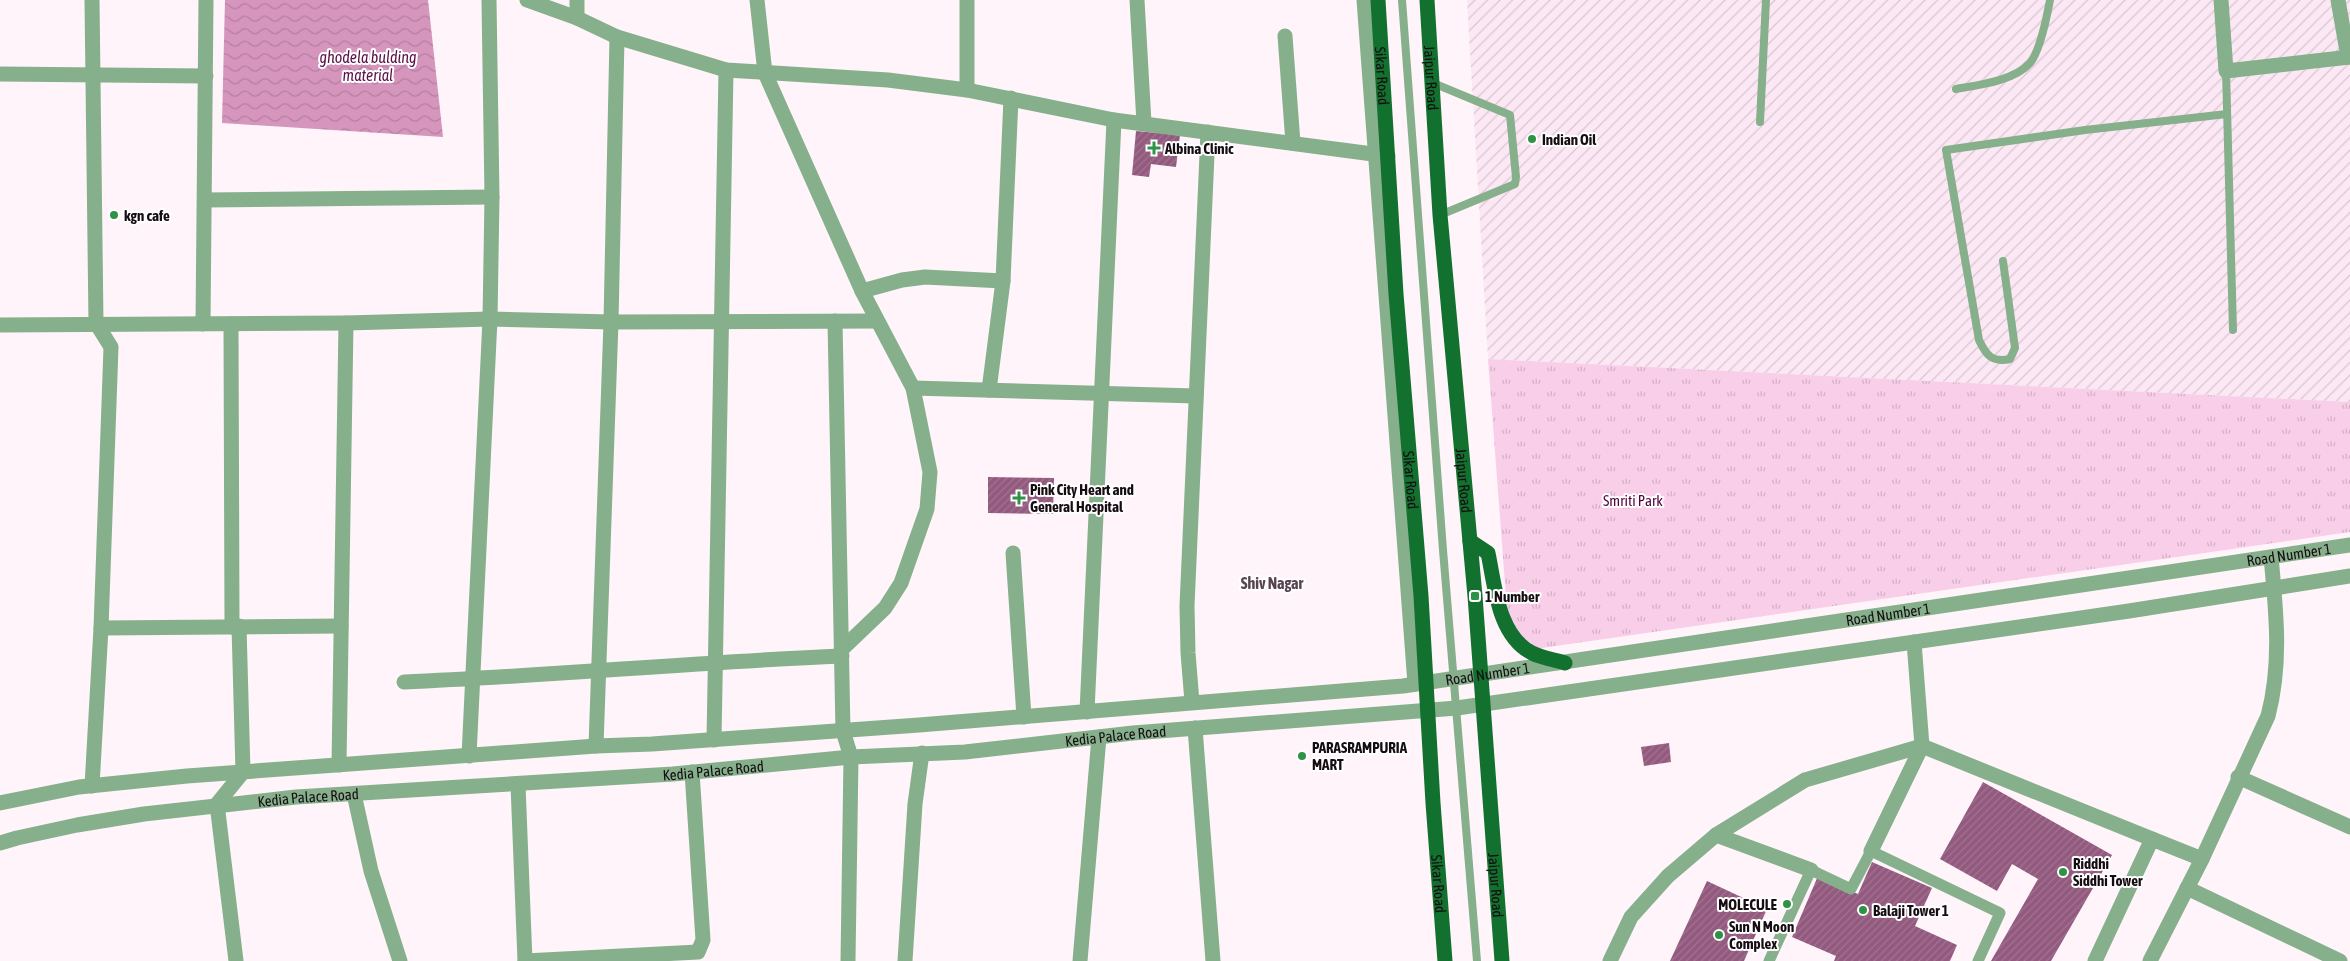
<svg xmlns="http://www.w3.org/2000/svg" width="2350" height="961" viewBox="0 0 2350 961" font-family="'Asap Condensed',sans-serif">
	<style>
		.industrial { fill: url(#industrial-furrows) }
		.grass { fill: url(#grass-tufts) }
		.water { fill: url(#water-waves) }
		.building { fill: url(#building-hatch) }
		.lines { fill: none; stroke-linecap: round; stroke-linejoin: round }
		.service { stroke: #86af8b; stroke-width: 8 }
		.pedestrian { stroke: #86af8b; stroke-width: 11 }
		.minor { stroke: #86af8b; stroke-width: 15 }
		.tertiary { stroke: #86af8b; stroke-width: 15 }
		.primary { stroke: #12712f; stroke-width: 15 }
		.poi-dot { fill: #2f9247; stroke: #fff; stroke-width: 2 }
		.labels { text-anchor: middle; dominant-baseline: central; stroke-width: 4; stroke-linejoin: round; paint-order: stroke }
		.street-label { font-size: 15px; fill: #160d12; stroke: #fff }
		.poi-label { font-size: 15px; font-weight: bold; fill: #160d12; stroke: #fff; text-anchor: start }
		.park-label { font-size: 15px; fill: #52033f; stroke: #fff }
		.water-label { font-size: 16px; font-style: italic; fill: #5b0f47; stroke: #fff }
		.neighbourhood-label { font-size: 16px; font-weight: bold; fill: #584350; stroke: #fff }
	</style>
	<defs>
		<pattern id="industrial-furrows" width="10" height="10" patternUnits="userSpaceOnUse" patternTransform="scale(1.25)"><rect width="10" height="10" fill="#fce8f4"/><path d="M-1 1l2-2M0 10L10 0M9 11l2-2" fill="none" stroke="#d7c6d0"/></pattern>
		<pattern id="grass-tufts" width="24" height="20" patternUnits="userSpaceOnUse" patternTransform="scale(1.25)"><rect width="24" height="20" fill="#f9cee8"/><path d="M3 7l-1-3M5 7V3M7 7l1-3M15 17l-1-3M17 17v-4M19 17l1-3" fill="none" stroke="#d5b0c6"/></pattern>
		<pattern id="water-waves" width="16" height="10" patternUnits="userSpaceOnUse" patternTransform="scale(1.25)"><rect width="16" height="10" fill="#d595bd"/><path d="M0 5q4-4 8 0t8 0" fill="none" stroke="#b67fa1"/></pattern>
		<pattern id="building-hatch" width="6" height="6" patternUnits="userSpaceOnUse" patternTransform="scale(1.25)"><rect width="6" height="6" fill="#94597f"/><path d="M-1 1l2-2M0 6l6-6M5 7l2-2" fill="none" stroke="#9f7590"/></pattern>
	</defs>
	<rect width="100%" height="100%" fill="#fff4fa"/>
	<!-- industrial -->
	<polygon class="industrial" points="1467,0 2350,0 2350,402 1488,359"/>
	<!-- grass -->
	<polygon class="grass" points="1488,359 2350,402 2350,532 1535,649 1522,641 1507,610"/>
	<!-- water -->
	<polygon class="water" points="225,0 428,0 443,137 222,123"/>
	<!-- building -->
	<g class="building">
		<polygon points="1136,131 1180,135 1176,167 1151,164 1149,177 1132,175"/>
		<polygon points="988,477 1054,478 1053,514 988,513"/>
		<polygon points="1669,743 1671,762 1644,766 1641,747"/>
		<polygon points="1983,782 2112,855 2051,961 1991,961 2038,879 2012,864 1997,891 1940,859"/>
		<polygon points="1872,862 1932,888 1915,926 1957,945 1950,961 1834,961 1836,956 1792,937 1818,876 1858,894"/>
		<polygon points="1707,881 1767,909 1744,961 1670,961"/>
	</g>
	<g class="lines">
		<!-- service -->
		<g class="service">
			<polyline points="1402,0 1443,550 1477,961"/>
			<polyline points="2226,71 2233,330"/>
			<polyline points="1433,83 1510,115 1516,177 1515,184 1440,215"/>
			<path d="M 1956,89 C 1978,85 2014,81 2030,63 C 2040,51 2047,16 2050,0"/>
			<polyline points="1760,122 1766,0"/>
			<path d="M 2003,261 L 2015,348 L 2010,359 C 1992,363 1986,355 1979,340 L 1946,150 L 2085,130 L 2227,114"/>
		</g>
		<!-- pedestrian -->
		<polyline class="pedestrian" points="1769,961 1811,870 1851,889 1871,851 2000,913 1978,961"/>
		<!-- minor -->
		<g class="minor">
			<polyline points="92,0 96,323 111,347 101,628 92,786"/>
			<polyline points="527,0 577,18 617,37 726,70 888,80 967,90 1114,120 1388,156"/>
			<polyline points="757,0 765,73 862,291 913,388 930,472 927,509 901,583 885,608 841,650"/>
			<polyline points="1137,0 1144,123"/>
			<polyline points="1364,0 1415,684"/>
			<polyline points="2221,0 2226,71 2350,57"/>
			<polyline points="2338,0 2348,57"/>
			<polyline points="577,18 577,0"/>
			<polyline points="1285,36 1293,143"/>
			<polyline points="0,74 206,76"/>
			<polyline points="967,90 967,0"/>
			<polyline points="205,200 492,197"/>
			<polyline points="862,291 902,280 925,277 1003,281"/>
			<polyline points="835,321 843,731 851,757 848,961"/>
			<polyline points="203,324 206,0"/>
			<polyline points="231,324 232,627"/>
			<polyline points="0,325 346,323 490,319 611,322 877,321"/>
			<polyline points="913,388 1196,396"/>
			<polyline points="989,390 1003,281 1011,98"/>
			<polyline points="1013,553 1024,717"/>
			<polyline points="101,628 341,626"/>
			<path d="M 404,682 C 550,676 695,662 842,656"/>
			<polyline points="1192,702 1188,653 1187,606 1208,132"/>
			<polyline points="1087,712 1114,120"/>
			<polyline points="1195,728 1213,961"/>
			<polyline points="714,740 726,70"/>
			<polyline points="596,746 611,322 617,37"/>
			<polyline points="469,756 490,319 492,197 489,0"/>
			<polyline points="339,765 346,323"/>
			<polyline points="2238,777 2350,827"/>
			<polyline points="518,785 525,961"/>
			<polyline points="354,794 371,871 400,961"/>
			<polyline points="1716,835 1811,870"/>
			<polyline points="2152,839 2202,859"/>
			<polyline points="1871,851 1922,746 1914,642"/>
			<polyline points="2187,888 2340,961"/>
			<polyline points="236,961 217,804 243,772 239,626"/>
			<polyline points="525,961 698,952 703,940 692,772"/>
			<polyline points="905,961 915,804 922,753"/>
			<polyline points="1080,961 1099,737"/>
			<polyline points="1610,961 1631,917 1668,876 1716,835 1805,780 1922,746 2152,839 2095,961"/>
			<path d="M 2150,961 L 2202,859 L 2268,716 C 2282,663 2276,611 2271,557"/>
		</g>
		<!-- tertiary -->
		<g class="tertiary">
			<path id="s1" d="M 0,803 L 79,787 L 187,776 L 596,746 L 652,744 L 919,725 L 1403,686 L 2350,545"/>
			<path id="s2" d="M 0,843 L 17,838 L 77,825 L 144,814 L 296,797 L 673,774 L 851,757 L 965,752 L 1133,733 L 1457,708 L 2129,611 L 2350,576"/>
		</g>
		<!-- primary -->
		<g class="primary">
			<path id="s3" d="M 1378,0 L 1396,294 L 1421,596 L 1433,803 L 1445,961"/>
			<path id="s4" d="M 1427,0 L 1440,215 L 1475,596 L 1502,961"/>
			<path d="M 1470,541 L 1488,553 C 1495,586 1498,636 1532,653 C 1542,658 1555,660 1565,663"/>
		</g>
	</g>
	<!-- markers -->
	<g class="poi-dot">
		<circle cx="1532" cy="139" r="5"/>
		<path d="M1151.5 140.5h5v5h5v5h-5v5h-5v-5h-5v-5h5z"/>
		<circle cx="114" cy="215" r="5"/>
		<path d="M1016.5 490.5h5v5h5v5h-5v5h-5v-5h-5v-5h5z"/>
		<rect x="1470" y="591" width="10" height="10" rx="2.5"/>
		<circle cx="1302" cy="756" r="5"/>
		<circle cx="2063" cy="872" r="5"/>
		<circle cx="1787" cy="904" r="5"/>
		<circle cx="1863" cy="910" r="5"/>
		<circle cx="1719" cy="935" r="5"/>
	</g>
	<g class="labels">
		<!-- street labels -->
		<g class="street-label">
			<text stroke="none"><textPath href="#s3" startOffset="76">Sikar Road</textPath></text>
			<text stroke="none"><textPath href="#s4" startOffset="78">Jaipur Road</textPath></text>
			<text stroke="none"><textPath href="#s3" startOffset="481">Sikar Road</textPath></text>
			<text stroke="none"><textPath href="#s4" startOffset="482">Jaipur Road</textPath></text>
			<text stroke="none"><textPath href="#s1" startOffset="2304">Road Number 1</textPath></text>
			<text stroke="none"><textPath href="#s1" startOffset="1899">Road Number 1</textPath></text>
			<text stroke="none"><textPath href="#s1" startOffset="1494">Road Number 1</textPath></text>
			<text stroke="none"><textPath href="#s2" startOffset="1122">Kedia Palace Road</textPath></text>
			<text stroke="none"><textPath href="#s2" startOffset="718">Kedia Palace Road</textPath></text>
			<text stroke="none"><textPath href="#s2" startOffset="312">Kedia Palace Road</textPath></text>
			<text stroke="none"><textPath href="#s4" startOffset="888">Jaipur Road</textPath></text>
			<text stroke="none"><textPath href="#s3" startOffset="886">Sikar Road</textPath></text>
		</g>
		<!-- poi labels -->
		<g class="poi-label">
			<text x="1542" y="139">Indian Oil</text>
			<text x="1165" y="148">Albina Clinic</text>
			<text x="124" y="215">kgn cafe</text>
			<text x="1030" y="489">Pink City Heart and<tspan x="1030" dy="17">General Hospital</tspan></text>
			<text x="1485" y="596">1 Number</text>
			<text x="1312" y="747">PARASRAMPURIA<tspan x="1312" dy="17">MART</tspan></text>
			<text x="2073" y="863">Riddhi<tspan x="2073" dy="17">Siddhi Tower</tspan></text>
			<text x="1777" y="904" text-anchor="end">MOLECULE</text>
			<text x="1873" y="910">Balaji Tower 1</text>
			<text x="1729" y="926">Sun N Moon<tspan x="1729" dy="17">Complex</tspan></text>
		</g>
		<!-- park labels -->
		<g class="park-label">
			<text x="1633" y="500">Smriti Park</text>
		</g>
		<!-- water labels -->
		<g class="water-label">
			<text x="368" y="57">ghodela bulding<tspan x="368" dy="18">material</tspan></text>
		</g>
		<!-- neighbourhood labels -->
		<g class="neighbourhood-label">
			<text x="1272" y="583">Shiv Nagar</text>
		</g>
	</g>
</svg>
